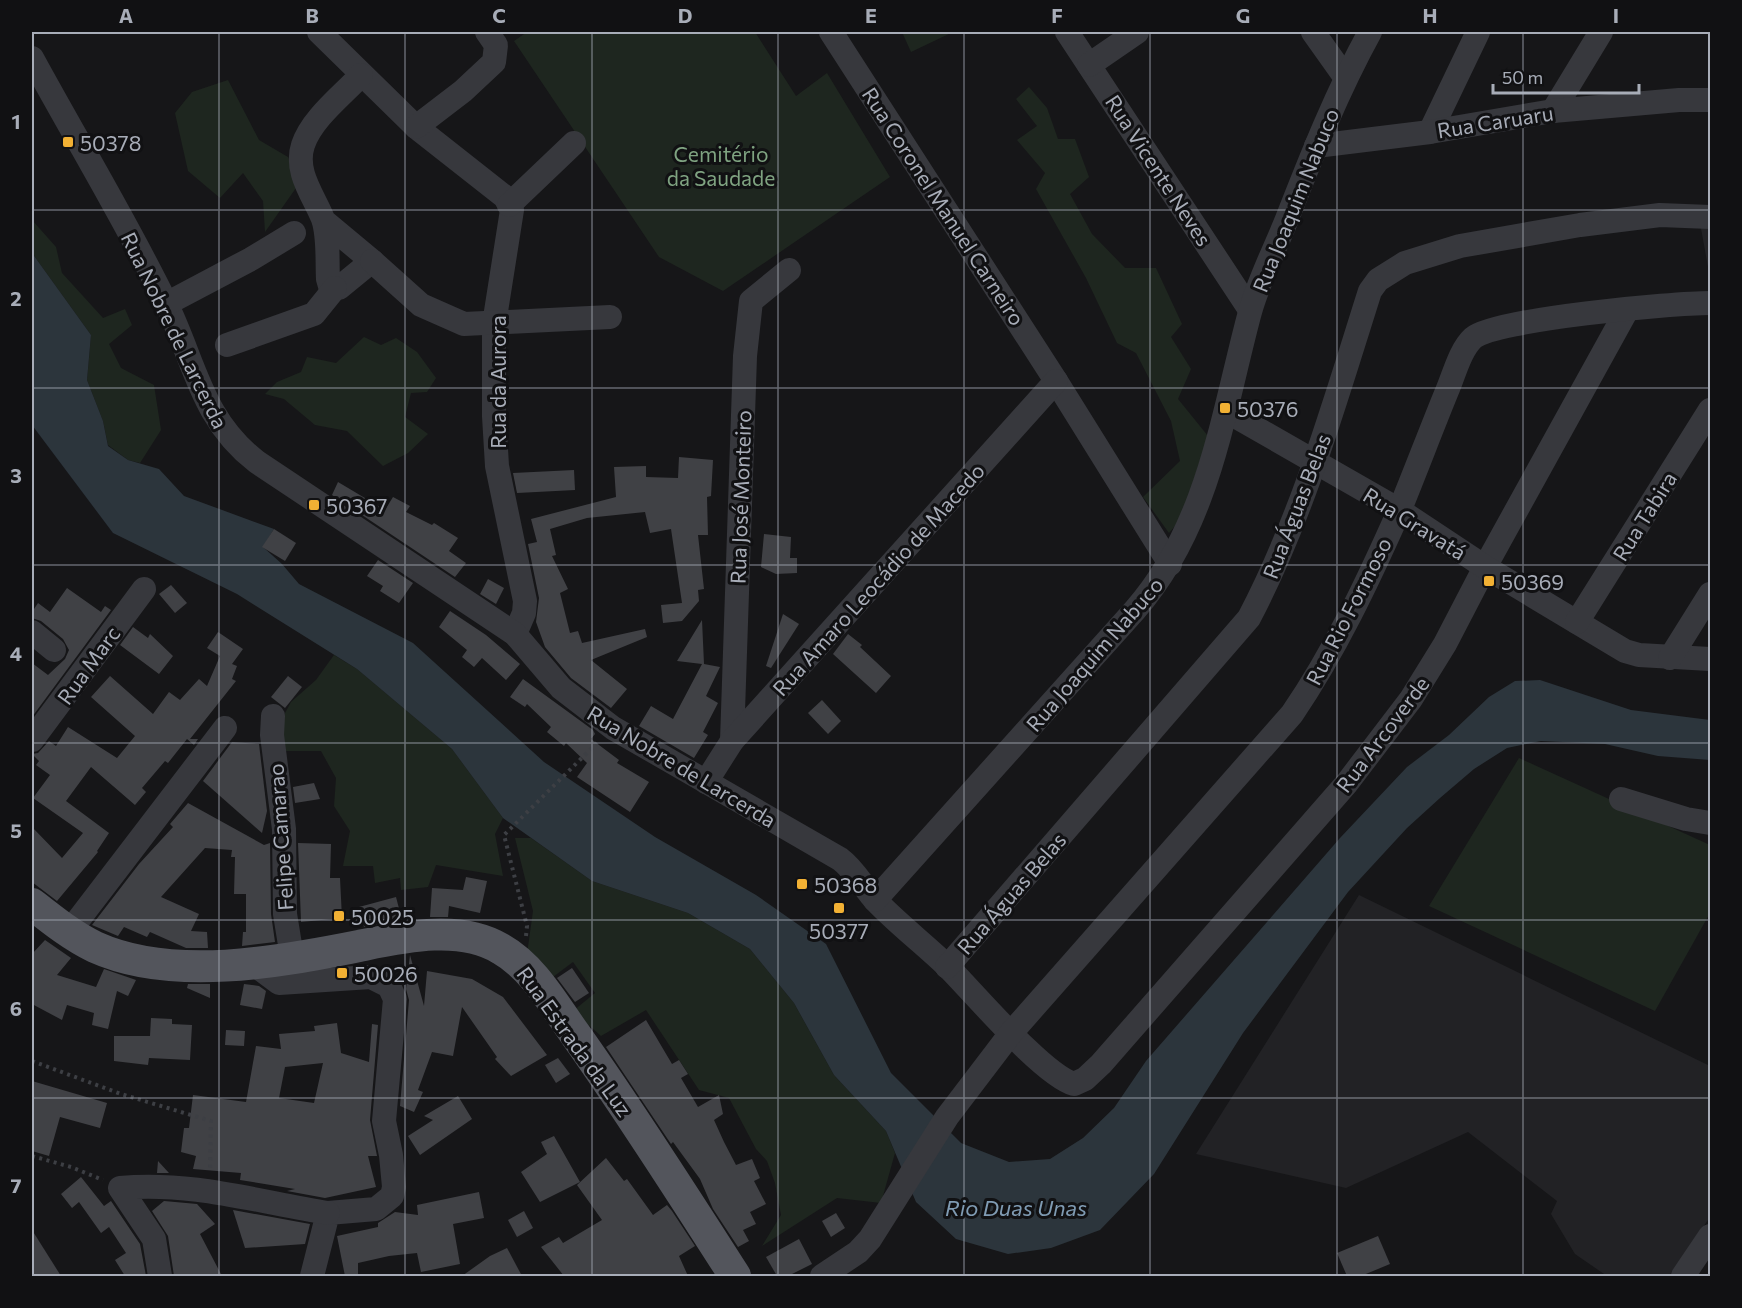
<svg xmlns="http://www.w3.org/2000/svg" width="1742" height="1308" viewBox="0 0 1742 1308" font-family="Commissioner,sans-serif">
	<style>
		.built { fill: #222225 }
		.green { fill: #1e261f }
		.water { fill: #2c353c }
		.building { fill: #404145; fill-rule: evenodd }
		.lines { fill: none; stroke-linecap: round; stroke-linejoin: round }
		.path { stroke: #3d3f44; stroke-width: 4; stroke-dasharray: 3 4.5; stroke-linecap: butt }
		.minor { stroke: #37383d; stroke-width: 24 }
		.major { stroke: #53555c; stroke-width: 32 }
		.grid { fill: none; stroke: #a8adb8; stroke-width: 1.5; stroke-opacity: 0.55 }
		.poi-dot { fill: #f2b134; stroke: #111113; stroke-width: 2 }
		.labels { text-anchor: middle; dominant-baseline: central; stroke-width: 6; stroke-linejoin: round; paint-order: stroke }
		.street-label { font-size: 21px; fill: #a8adb8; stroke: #111113 }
		.poi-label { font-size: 21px; fill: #a8adb8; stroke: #111113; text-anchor: start }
		.park-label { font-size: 21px; fill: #7fa381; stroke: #111113 }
		.water-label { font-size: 22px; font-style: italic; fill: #7f9bb3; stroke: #111113 }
		.neatline { fill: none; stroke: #a8adb8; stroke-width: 2 }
		.grid-label { font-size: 20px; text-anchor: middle; font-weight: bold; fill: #a8adb8 }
	</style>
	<rect width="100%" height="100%" fill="#161618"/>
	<!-- built -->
	<g class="built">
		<polygon points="1700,223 1710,223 1710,278"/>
		<polygon points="1359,895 1710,1066 1710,1217 1669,1276 1607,1276 1575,1254 1551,1214 1557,1201 1468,1132 1346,1188 1196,1154"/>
	</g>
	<!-- green -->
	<g class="green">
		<polygon points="527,32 755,32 796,96 827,73 890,177 723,291 659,257 514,41"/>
		<polygon points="902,32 953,32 911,52"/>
		<polygon points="228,80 259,140 288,157 296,188 265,232 263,201 243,173 220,198 188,171 175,113 192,92"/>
		<polygon points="1029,87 1047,108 1058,139 1075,139 1089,177 1070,194 1092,234 1125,268 1156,268 1182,324 1171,337 1191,369 1178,399 1208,436 1181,519 1169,533 1143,497 1180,461 1171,421 1136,353 1117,343 1086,278 1036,189 1045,173 1017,140 1037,126 1016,99"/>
		<polygon points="32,220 56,247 62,273 103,318 125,309 132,325 109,344 121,368 154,385 161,430 140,463 128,460 108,445 103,421 87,380 91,335 32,253"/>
		<polygon points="364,337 381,345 396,338 417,352 436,378 427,392 411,393 405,417 428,434 408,453 383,466 347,431 315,425 284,399 265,394 277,382 301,372 307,357 336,363"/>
		<polygon points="334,655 357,669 452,749 503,818 495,834 503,876 436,865 428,887 401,890 400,878 375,883 373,866 343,866 350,831 334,806 336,778 321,751 279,751 278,726 291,702 316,680"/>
		<polygon points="1519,758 1710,845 1710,913 1655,1011 1429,906"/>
		<polygon points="515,838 531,838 592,881 688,913 750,949 794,1003 834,1075 886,1131 895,1153 881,1203 837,1198 762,1246 781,1215 775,1183 767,1161 756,1149 729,1098 699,1090 646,1010 601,1036 573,1011 595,993 573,962 549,980 525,968 533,911"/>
	</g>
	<!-- water -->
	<polygon class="water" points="32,253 91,335 87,380 103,421 108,446 128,460 159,469 184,496 274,529 263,547 282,564 299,584 413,643 544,762 655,837 756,895 826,944 891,1073 961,1143 1009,1162 1050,1159 1083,1138 1114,1108 1146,1061 1340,838 1407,767 1449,735 1489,697 1515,681 1540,680 1631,710 1710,720 1710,760 1658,756 1605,744 1541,741 1507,748 1474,769 1440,798 1407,828 1348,892 1243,1033 1154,1174 1100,1230 1051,1248 1008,1254 956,1239 916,1202 886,1131 834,1075 794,1003 750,949 688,913 592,881 503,818 452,749 357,669 237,594 113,533 32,425"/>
	<!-- building -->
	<g class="building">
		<polygon points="679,457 713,460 711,496 707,497 708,535 698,535 704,589 698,590 699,601 682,621 663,623 661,605 682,603 671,529 650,533 645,512 587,518 550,529 556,555 552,556 568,589 560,593 570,633 578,631 582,643 645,629 647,637 591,660 627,689 611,708 571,678 545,647 536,622 539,598 528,544 537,542 531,519 616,497 614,467 646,466 646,477 678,478"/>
		<polygon points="574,470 575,490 517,493 513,473"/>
		<polygon points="338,482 385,510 393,497 410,506 406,512 432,525 434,523 458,538 449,551 466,563 455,577 332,495"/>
		<polygon points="274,529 296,543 285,561 262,547"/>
		<polygon points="764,534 791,537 790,558 797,558 797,573 776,574 761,567"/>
		<polygon points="378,560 413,583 399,603 380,591 383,586 367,576"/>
		<polygon points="488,579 504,588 496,604 480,594"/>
		<polygon points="171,585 187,603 175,613 159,594"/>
		<polygon points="67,588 101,612 105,606 111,610 32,717 32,663 48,675 65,659 69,650 63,639 41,621 32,618 32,612 38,603 50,612"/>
		<polygon points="450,611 486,635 520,664 506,680 482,658 474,667 462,657 467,650 439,627"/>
		<polygon points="783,614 799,624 771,668 766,666"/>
		<polygon points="702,620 704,664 720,667 706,696 718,703 703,732 708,735 694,758 639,726 651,706 673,719 702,664 677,661"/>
		<polygon points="133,627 148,638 150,634 173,656 159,674 120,645"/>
		<polygon points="218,632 243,649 232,664 237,666 232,679 236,681 190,739 198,739 194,745 187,739 168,763 165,761 142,788 146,792 135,805 91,767 66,801 109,833 97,851 98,852 57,901 32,882 32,827 62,858 83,833 33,798 50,775 36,765 39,761 32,754 38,753 49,741 56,746 68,727 117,758 135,736 91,697 110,676 153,714 169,692 180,700 199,679 207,686 220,656 207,648"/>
		<polygon points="848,634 862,645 860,647 891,676 876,693 833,654"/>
		<polygon points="288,676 302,687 285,708 271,697"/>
		<polygon points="523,679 593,730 595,734 591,739 619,760 617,763 649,782 630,812 577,777 587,763 566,743 564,746 547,732 551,727 527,704 525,707 510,697"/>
		<polygon points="822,700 841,721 828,734 808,713"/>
		<polygon points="232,742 259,744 267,811 262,833 203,781"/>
		<polygon points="314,783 320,799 295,803 293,787"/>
		<polygon points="188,803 264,845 270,843 271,914 275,942 242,946 243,932 246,932 246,894 234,894 235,857 231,857 232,850 205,848 161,897 199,914 191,931 207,932 208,948 186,948 150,932 147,937 124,927 118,936 92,925 139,864 173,827 170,824"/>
		<polygon points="298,843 331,844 330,878 340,878 342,918 301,922"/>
		<polygon points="466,877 487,881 480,913 449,906 448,917 430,917 432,888 463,890"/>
		<polygon points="396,897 402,920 364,927 359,907"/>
		<polygon points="45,940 71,958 57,975 96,987 104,969 136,980 128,996 117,991 108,1029 92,1025 94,1013 67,1005 62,1020 32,1004 32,954"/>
		<polygon points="410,955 424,1006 427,971 472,979 503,997 547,1055 511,1076 495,1059 497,1057 462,1007 453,1056 432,1052 418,1090 423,1092 414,1112 400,1106 409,1000 406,989"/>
		<polygon points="572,968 589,993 575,1002 557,978"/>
		<polygon points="188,984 210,984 210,998 187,988"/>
		<polygon points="244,984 259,986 266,991 262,1009 240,1005"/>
		<polygon points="151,1018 172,1019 172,1024 192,1025 190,1060 149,1058 148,1065 114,1061 114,1036 150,1036"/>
		<polygon points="646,1020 672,1064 679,1060 688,1074 681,1078 698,1107 719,1095 723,1114 714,1120 724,1142 736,1165 752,1159 760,1178 754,1181 766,1204 750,1212 756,1224 743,1230 749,1241 738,1247 713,1209 700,1179 673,1142 671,1144 606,1047"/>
		<path d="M 337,1023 L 341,1053 L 369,1062 L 372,1024 L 378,1025 L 370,1120 L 377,1156 L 368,1156 L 376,1187 L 325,1198 L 287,1191 L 295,1189 L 240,1180 L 241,1173 L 193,1169 L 196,1156 L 181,1152 L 184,1128 L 189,1128 L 193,1095 L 246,1102 L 256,1046 L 281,1049 L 279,1034 L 315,1031 L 314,1026 ZM 323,1063 L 314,1103 L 279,1098 L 285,1067 Z"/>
		<polygon points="226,1030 245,1031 244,1046 225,1045"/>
		<polygon points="558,1058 570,1074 556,1083 545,1065"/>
		<polygon points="32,1081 107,1103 100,1128 60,1117 49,1156 32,1151"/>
		<polygon points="458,1096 472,1119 420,1155 408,1136 433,1120 424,1116"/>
		<polygon points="554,1136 580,1182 540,1202 521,1172 547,1154 541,1142"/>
		<polygon points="606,1158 624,1181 627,1179 653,1215 667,1205 672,1211 695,1246 679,1256 688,1276 564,1276 541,1247 559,1237 563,1243 602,1220 577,1185"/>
		<polygon points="158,1161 169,1173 157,1173"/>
		<polygon points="81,1177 104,1206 111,1201 140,1244 146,1276 125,1276 115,1260 126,1253 109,1227 101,1233 79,1202 72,1208 61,1194"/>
		<polygon points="479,1192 484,1218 453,1224 460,1264 421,1272 417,1253 389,1256 358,1263 358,1276 345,1276 337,1236 378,1227 378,1223 395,1212 418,1215 417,1205"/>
		<polygon points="164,1201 197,1204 215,1224 200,1234 222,1276 174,1276 168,1236 152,1211"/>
		<polygon points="233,1210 310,1224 305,1244 245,1248"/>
		<polygon points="524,1211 533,1228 517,1237 508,1220"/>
		<polygon points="836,1213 845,1228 831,1237 822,1221"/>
		<polygon points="32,1230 61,1276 32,1276"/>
		<polygon points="1378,1236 1390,1264 1361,1276 1347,1276 1337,1253"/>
		<polygon points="799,1239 812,1264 788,1276 777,1276 766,1257"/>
		<polygon points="507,1248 522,1276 462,1276 490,1256"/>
	</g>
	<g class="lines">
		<!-- path -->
		<g class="path">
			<polyline points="526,936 527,926 504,835 597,743"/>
			<polyline points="32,1061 121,1094 211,1121 210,1171"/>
			<polyline points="32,1156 71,1167 103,1180"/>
		</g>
		<!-- minor -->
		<g class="minor">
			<polyline points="319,32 416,127 505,197 512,210 494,324 494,416 497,466 525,601 524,613 515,634"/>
			<polyline points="831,32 1056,381 1170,564"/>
			<polyline points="1067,32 1250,310"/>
			<polyline points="1313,32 1345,77"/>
			<path d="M 32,58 C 76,139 125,219 166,303 C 195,362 201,419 257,462 L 515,634 L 561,688 L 613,728 L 840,859 C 855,870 863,887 876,901 C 898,924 924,944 947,966 C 974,993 1043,1075 1074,1084 L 1085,1079 L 1101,1064 L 1347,783 L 1411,699 L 1445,644 L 1485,567 L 1627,310"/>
			<polyline points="1089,65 1137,32"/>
			<polyline points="1553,111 1601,32"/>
			<polyline points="416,127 463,91 494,62 496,45 487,32"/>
			<polyline points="1430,132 1478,32"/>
			<polyline points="1316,146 1430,132 1553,111 1679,100 1710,100"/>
			<polyline points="509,205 574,143"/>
			<path d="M 324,221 L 372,261 L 339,288 L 330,286 L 328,279 C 327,261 329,236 323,219 C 314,196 294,172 303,145 C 312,118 343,95 361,75"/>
			<polyline points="372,261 421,305 464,324 610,317"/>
			<polyline points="166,304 251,259 294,233"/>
			<polyline points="227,345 314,314 335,288"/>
			<polyline points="1228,412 1399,510 1485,567 1625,651 1639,655 1710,659"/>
			<polyline points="1577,622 1710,410"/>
			<polyline points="32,632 54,650"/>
			<polyline points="1670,658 1710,594"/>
			<polyline points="273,716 272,735 284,829 285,914 292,957"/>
			<polyline points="32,740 144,589"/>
			<polyline points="732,741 745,356 751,301 789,270"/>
			<polyline points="706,782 732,741 1056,381"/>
			<polyline points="1621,799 1686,819 1710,823"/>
			<path d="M 875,900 L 1135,610 C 1209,525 1222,416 1250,312 C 1259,280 1275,249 1287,219 C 1312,155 1337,92 1370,32"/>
			<polyline points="69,932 225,728"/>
			<polyline points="251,962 279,983 371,977 389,986 395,999 384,1121 391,1155 394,1187 392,1196 376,1209 328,1213 312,1276"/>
			<path d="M 947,967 L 1249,618 C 1303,515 1335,401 1370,291 L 1378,280 L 1405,263 L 1460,246 L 1580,225 L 1660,215 L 1710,217"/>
			<path d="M 160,1276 L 154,1239 L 120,1188 C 190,1181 259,1202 328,1213"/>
			<path d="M 822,1276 L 858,1252 L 870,1239 L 947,1117 L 1011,1033 L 1292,714 C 1335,651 1369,579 1400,509 C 1416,470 1431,430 1447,391 C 1454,375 1460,350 1473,338 C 1495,319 1674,303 1710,303"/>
			<polyline points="1683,1276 1710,1236"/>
		</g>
		<!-- major -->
		<path class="major" d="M 32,904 C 51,919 72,936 95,947 C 172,982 279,962 359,946 C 403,937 460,924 501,949 C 533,967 554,1005 575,1034 C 631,1113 683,1195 735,1276"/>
	</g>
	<!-- grid -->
	<path class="grid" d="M 219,32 L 219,1276M 405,32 L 405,1276M 592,32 L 592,1276M 778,32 L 778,1276M 964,32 L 964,1276M 1150,32 L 1150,1276M 1337,32 L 1337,1276M 1523,32 L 1523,1276M 32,210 L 1710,210M 32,388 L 1710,388M 32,565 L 1710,565M 32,743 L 1710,743M 32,920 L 1710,920M 32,1098 L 1710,1098"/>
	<!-- markers -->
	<g class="poi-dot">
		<rect x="62" y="136" width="12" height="12" rx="3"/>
		<rect x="1219" y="402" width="12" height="12" rx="3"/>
		<rect x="308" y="499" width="12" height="12" rx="3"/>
		<rect x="1483" y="575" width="12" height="12" rx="3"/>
		<rect x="796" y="878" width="12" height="12" rx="3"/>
		<rect x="833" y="902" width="12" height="12" rx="3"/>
		<rect x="333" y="910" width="12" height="12" rx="3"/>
		<rect x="336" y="967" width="12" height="12" rx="3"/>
	</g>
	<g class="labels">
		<!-- street labels -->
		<g class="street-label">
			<text transform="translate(1495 121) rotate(-9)">Rua Caruaru</text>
			<text transform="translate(1159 170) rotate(57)">Rua Vicente Neves</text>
			<text transform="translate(1295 200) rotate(-68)">Rua Joaquim Nabuco</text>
			<text transform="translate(944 206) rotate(57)">Rua Coronel Manuel Carneiro</text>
			<text transform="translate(175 330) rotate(64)">Rua Nobre de Larcerda</text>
			<text transform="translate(497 382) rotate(-90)">Rua da Aurora</text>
			<text transform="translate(740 497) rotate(-88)">Rua José Monteiro</text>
			<text transform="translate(1296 506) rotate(-69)">Rua Águas Belas</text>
			<text transform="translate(1644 516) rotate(-58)">Rua Tabira</text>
			<text transform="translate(1415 523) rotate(32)">Rua Gravatá</text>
			<text transform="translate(878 579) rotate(-48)">Rua Amaro Leocádio de Macedo</text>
			<text transform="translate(1348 611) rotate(-63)">Rua Rio Formoso</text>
			<text transform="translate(1094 654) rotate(-49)">Rua Joaquim Nabuco</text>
			<text transform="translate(88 665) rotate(-54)">Rua Marc</text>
			<text transform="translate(1382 734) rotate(-53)">Rua Arcoverde</text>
			<text transform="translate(682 766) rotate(31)">Rua Nobre de Larcerda</text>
			<text transform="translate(280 837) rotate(-94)">Felipe Camarao</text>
			<text transform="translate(1011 893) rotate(-49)">Rua Águas Belas</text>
			<text transform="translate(575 1041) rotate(54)">Rua Estrada da Luz</text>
		</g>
		<!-- poi labels -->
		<g class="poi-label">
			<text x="80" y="142">50378</text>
			<text x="1237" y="408">50376</text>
			<text x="326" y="505">50367</text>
			<text x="1501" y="581">50369</text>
			<text x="814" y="884">50368</text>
			<text x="351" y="916">50025</text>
			<text x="839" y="930" text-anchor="middle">50377</text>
			<text x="354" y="973">50026</text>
		</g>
		<!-- park labels -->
		<g class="park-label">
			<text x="721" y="153">Cemitério<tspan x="721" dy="24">da Saudade</tspan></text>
		</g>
		<!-- water labels -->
		<g class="water-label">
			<text x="1016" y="1207">Rio Duas Unas</text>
		</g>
	</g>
	<!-- border -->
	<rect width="1742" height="1308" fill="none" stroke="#111113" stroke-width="66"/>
	<!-- scale -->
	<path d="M1493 84v9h146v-9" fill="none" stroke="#a8adb8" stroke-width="3"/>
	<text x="1502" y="84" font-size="18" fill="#a8adb8" stroke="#111113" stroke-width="4.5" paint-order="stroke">50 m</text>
	<rect x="33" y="33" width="1676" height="1242" class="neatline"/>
	<g class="grid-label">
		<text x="126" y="23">A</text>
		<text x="312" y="23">B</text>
		<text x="499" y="23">C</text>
		<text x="685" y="23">D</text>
		<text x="871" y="23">E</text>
		<text x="1057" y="23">F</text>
		<text x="1243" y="23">G</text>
		<text x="1430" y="23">H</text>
		<text x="1616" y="23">I</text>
		<text x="16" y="129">1</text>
		<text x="16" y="306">2</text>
		<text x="16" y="483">3</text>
		<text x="16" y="661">4</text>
		<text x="16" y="838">5</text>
		<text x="16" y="1016">6</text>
		<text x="16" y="1193">7</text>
	</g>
</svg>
